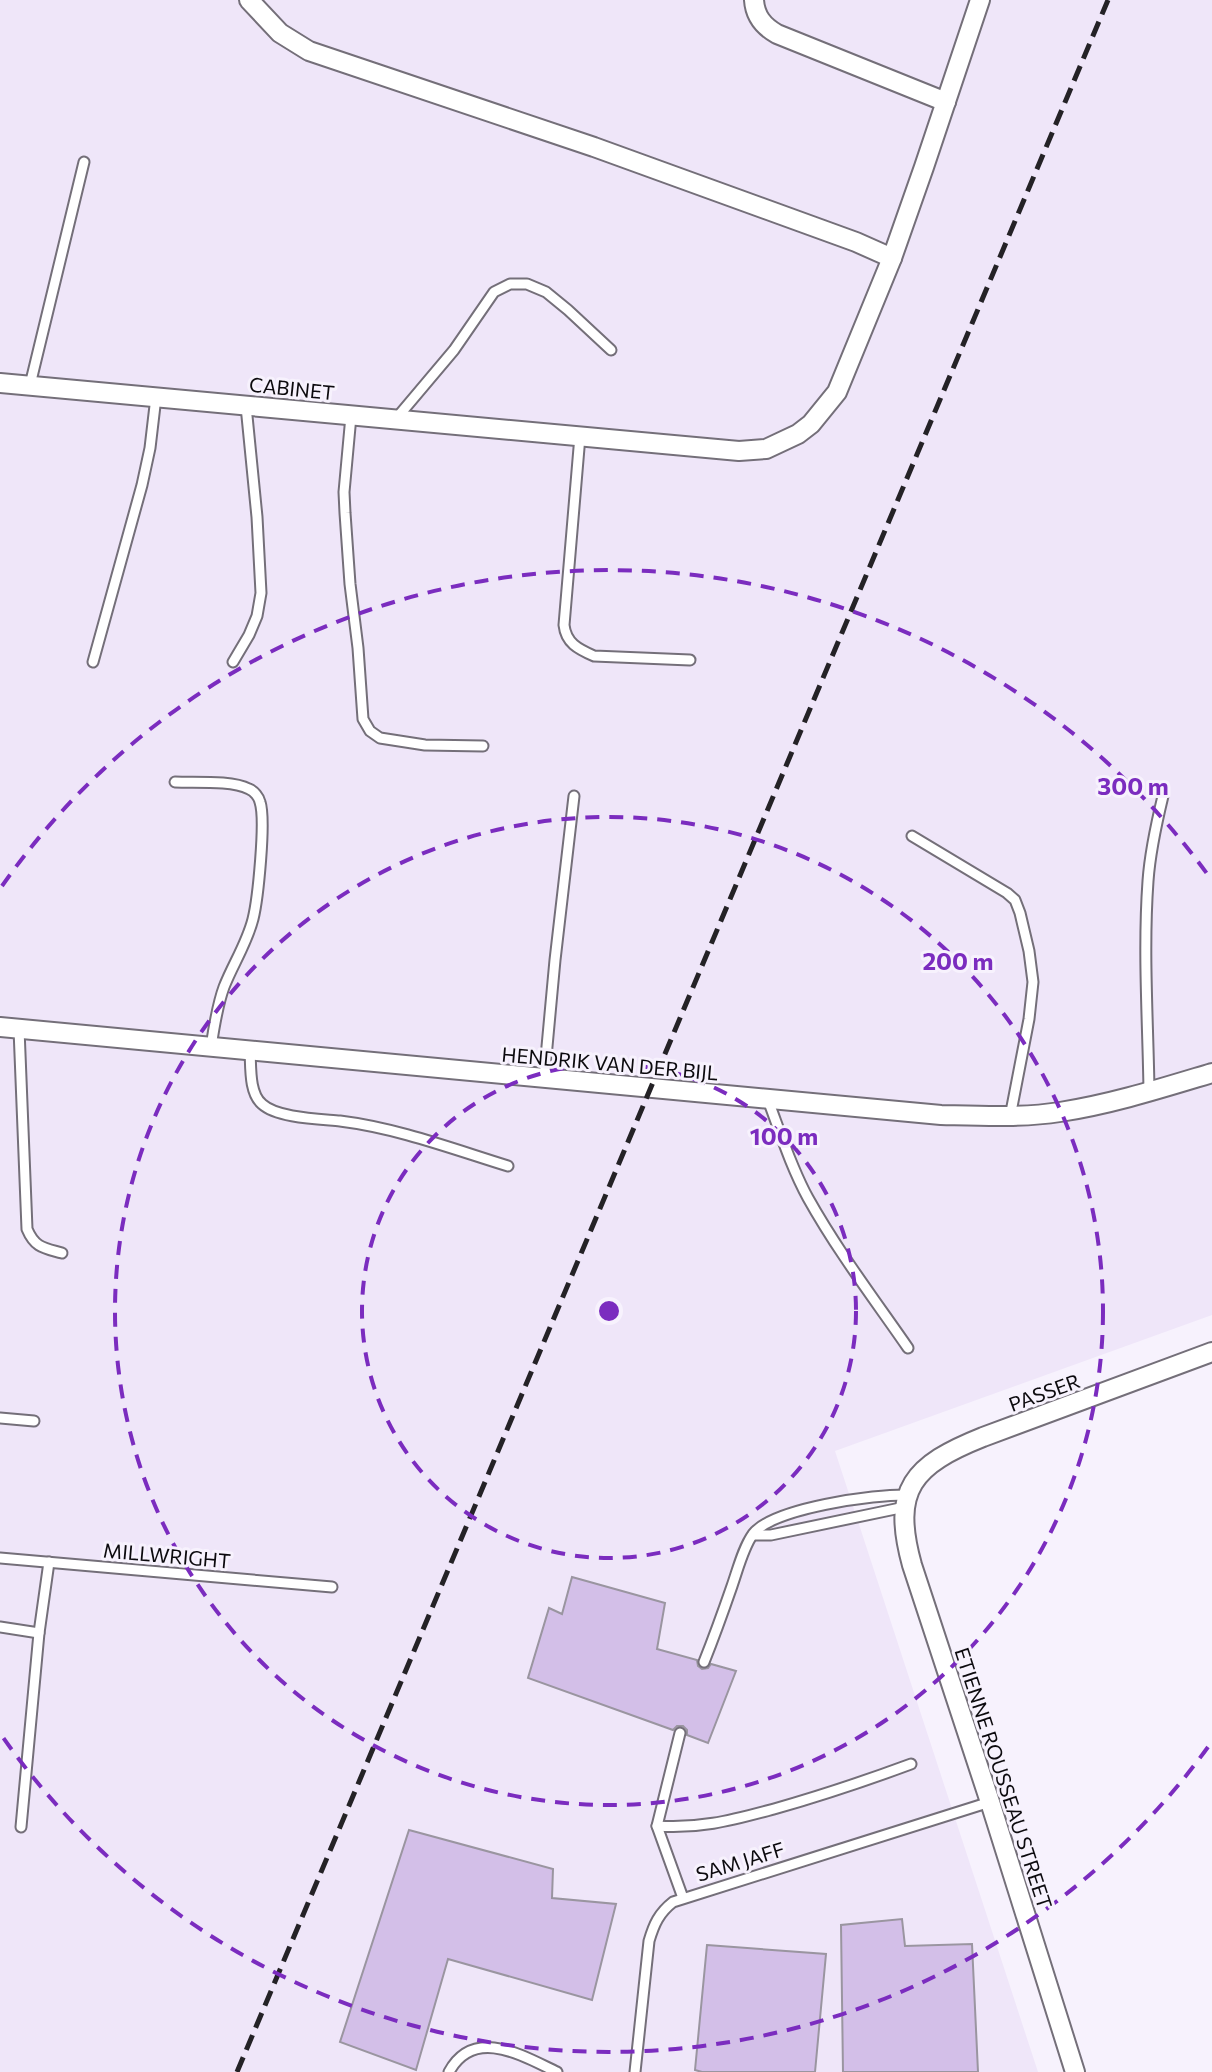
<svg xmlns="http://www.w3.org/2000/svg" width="1212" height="2072" viewBox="0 0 1212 2072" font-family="Commissioner,sans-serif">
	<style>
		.built { fill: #efe6f9 }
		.building { fill: #d3bfe8; stroke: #9a95a0; stroke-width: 2 }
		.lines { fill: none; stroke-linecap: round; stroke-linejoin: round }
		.service-casing { stroke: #746f79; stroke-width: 13 }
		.minor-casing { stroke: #746f79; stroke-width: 22 }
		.service { stroke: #fff; stroke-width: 9 }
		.minor { stroke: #fff; stroke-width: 18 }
		.rail { stroke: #242226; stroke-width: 5; stroke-dasharray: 16 8; stroke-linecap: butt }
		.ring { fill: none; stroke: #7b2cbf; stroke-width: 4; stroke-dasharray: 14 10 }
		.labels { text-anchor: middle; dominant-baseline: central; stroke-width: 6; stroke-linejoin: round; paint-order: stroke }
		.street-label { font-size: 20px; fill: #0c0a0e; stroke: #f7f2fd }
		.centre { fill: #7b2cbf; stroke: #f7f2fd; stroke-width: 4 }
		.ring-label { font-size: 24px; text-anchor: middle; font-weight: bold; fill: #7b2cbf; stroke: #f7f2fd; stroke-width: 6; stroke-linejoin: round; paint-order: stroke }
	</style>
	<rect width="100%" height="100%" fill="#f7f2fd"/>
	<!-- built -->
	<polygon class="built" points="0,0 1212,0 1212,1315 835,1451 1038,2072 0,2072"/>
	<!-- building -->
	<g class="building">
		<polygon points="572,1577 665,1603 657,1649 697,1660 698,1666 702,1669 708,1668 711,1664 736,1671 708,1743 687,1735 687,1730 683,1726 677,1726 673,1730 528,1678 549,1608 562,1614"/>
		<polygon points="409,1830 553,1869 552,1898 616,1904 592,2000 448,1959 416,2070 340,2042"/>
		<polygon points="902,1919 905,1946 972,1944 978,2072 843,2072 841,1925"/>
		<polygon points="707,1945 826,1954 815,2072 702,2072 695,2070"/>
	</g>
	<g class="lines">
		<defs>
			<g id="service">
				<polyline points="30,385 84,162"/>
				<polyline points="351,416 344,492 345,513 350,584 358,648 363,719 370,731 380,738 425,745 483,746"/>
				<polyline points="395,420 454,350 494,292 510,284 527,284 546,292 568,310 611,350"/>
				<path d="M 580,436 L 564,625 C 566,643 578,649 594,656 L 690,660"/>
				<polyline points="93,662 142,485 150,448 156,397"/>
				<polyline points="233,662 249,635 257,616 261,593 257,517 246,406"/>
				<path d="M 175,782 C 195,783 231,780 249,789 C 254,791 259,797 260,802 C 266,820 258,899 253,919 C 247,943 233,964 224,987 C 217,1006 214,1027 211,1047"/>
				<polyline points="912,836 1007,893 1015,900 1020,913 1029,951 1033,982 1029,1019 1010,1117"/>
				<path d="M 19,1029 L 27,1229 C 35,1248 44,1248 62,1253"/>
				<path d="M 250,1051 C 251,1067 249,1093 262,1104 C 277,1118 319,1119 340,1121 C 397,1128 453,1149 508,1166"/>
				<polyline points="544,1079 555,960 574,796"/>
				<path d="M 1149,1091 C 1148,1021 1143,951 1148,881 C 1150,852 1156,825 1163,796"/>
				<path d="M 768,1100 C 780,1132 791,1167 808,1198 C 837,1250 874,1299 908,1348"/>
				<polyline points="0,1418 34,1421"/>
				<polyline points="753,1535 771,1535 905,1507"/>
				<polyline points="0,1558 332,1587"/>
				<polyline points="0,1627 39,1633"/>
				<path d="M 704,1662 C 714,1637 723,1612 732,1586 C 738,1569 743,1548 753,1534 C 773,1508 875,1494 908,1495"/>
				<polyline points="680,1733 657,1826 683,1898"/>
				<path d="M 657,1826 C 701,1829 732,1820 774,1809 C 820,1796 865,1781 911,1764"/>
				<polyline points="21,1827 39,1633 49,1562"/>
				<path d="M 449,2072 C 474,2026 523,2056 557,2072"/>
				<path d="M 635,2072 L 649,1941 C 654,1924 659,1913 673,1902 L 990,1802"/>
			</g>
			<g id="minor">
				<polyline points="249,0 280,33 309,51 594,147 856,242 892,258"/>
				<path d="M 754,0 C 755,16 763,26 777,34 L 946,102"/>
				<polyline points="0,383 739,451 766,449 798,434 811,424 837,392 892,258 924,167 980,0"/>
				<path d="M 0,1027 L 941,1115 C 981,1116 1021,1118 1060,1112 C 1112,1104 1162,1088 1212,1073"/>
				<path d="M 1075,2072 L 990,1802 L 912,1565 C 891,1489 913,1465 983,1437 L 1212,1352"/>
			</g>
		</defs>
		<!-- service casing -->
		<use href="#service" class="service-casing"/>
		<!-- minor casing -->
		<use href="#minor" class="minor-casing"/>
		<!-- service -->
		<use href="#service" class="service"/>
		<!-- minor -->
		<use href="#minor" class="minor"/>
		<!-- rail -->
		<polyline class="rail" points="237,2072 1108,0"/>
	</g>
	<!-- distance rings -->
	<g class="ring">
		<circle cx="609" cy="1311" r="247"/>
		<circle cx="609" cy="1311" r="494"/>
		<path d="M1208 1747A741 741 0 0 1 2 1736M2 886A741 741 0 0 1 1208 875"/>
	</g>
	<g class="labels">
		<!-- street labels -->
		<g class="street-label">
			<text transform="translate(292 388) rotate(6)">CABINET</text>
			<text transform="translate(610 1063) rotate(5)">HENDRIK VAN DER BIJL</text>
			<text transform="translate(1044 1392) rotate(-20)">PASSER</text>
			<text transform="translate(167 1555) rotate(5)">MILLWRIGHT</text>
			<text transform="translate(1004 1778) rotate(72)">ETIENNE ROUSSEAU STREET</text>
			<text transform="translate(740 1861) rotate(-17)">SAM JAFF</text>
		</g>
	</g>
	<circle cx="609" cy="1311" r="12" class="centre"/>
	<g class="ring-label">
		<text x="1133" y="795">300 m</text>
		<text x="958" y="970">200 m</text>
		<text x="784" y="1145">100 m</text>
	</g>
</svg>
